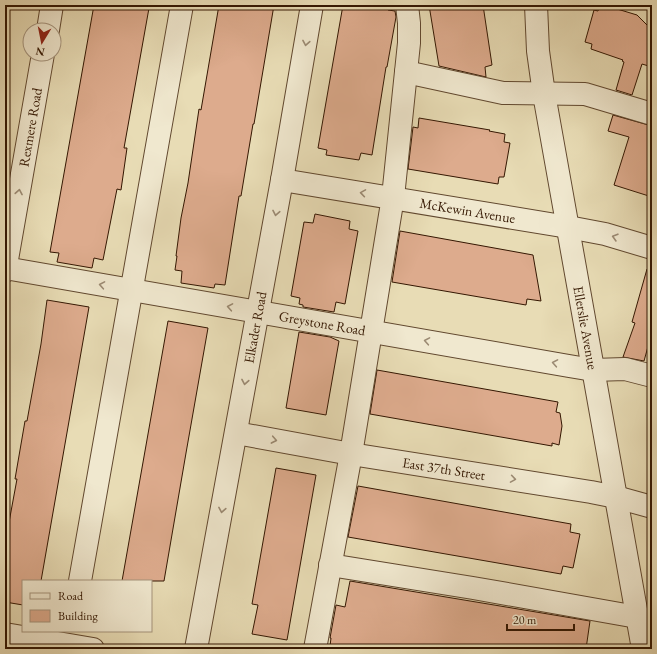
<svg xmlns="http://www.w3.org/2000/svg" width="657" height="654" viewBox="0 0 657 654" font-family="'EB Garamond',serif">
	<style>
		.building { fill: #ddab8d; stroke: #341702 }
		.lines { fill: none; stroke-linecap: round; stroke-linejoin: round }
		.minor-casing { stroke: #61482f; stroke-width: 24 }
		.minor { stroke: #f0e8cf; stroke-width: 22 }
		.oneway { stroke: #9b8a73 }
		.labels { text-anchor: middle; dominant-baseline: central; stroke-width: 3; stroke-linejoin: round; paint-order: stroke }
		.street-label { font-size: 14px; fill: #341702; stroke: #f0e8cf }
	</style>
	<rect width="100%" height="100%" fill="#e8dcb5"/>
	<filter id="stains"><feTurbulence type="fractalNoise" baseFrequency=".005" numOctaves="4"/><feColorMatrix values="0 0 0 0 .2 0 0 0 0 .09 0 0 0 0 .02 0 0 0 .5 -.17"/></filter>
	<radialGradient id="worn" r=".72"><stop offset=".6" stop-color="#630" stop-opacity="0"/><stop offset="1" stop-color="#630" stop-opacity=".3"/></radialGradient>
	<!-- building -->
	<g class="building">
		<polygon points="94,5 132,5 149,8 124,148 127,148 121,190 117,189 103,260 94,258 92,268 57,262 59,253 50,252"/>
		<polygon points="219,5 274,5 254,124 253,124 241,196 239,196 225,285 215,284 214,288 181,283 182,271 175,270 177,256 176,256 181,218 188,183 199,109 201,110"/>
		<polygon points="343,5 389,5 388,10 395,11 396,17 387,67 386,67 372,155 361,153 359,160 326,155 327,150 318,148"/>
		<polygon points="429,5 483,5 492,65 485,67 486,77 439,66"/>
		<polygon points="600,5 604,5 637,15 652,30 652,67 642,64 632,95 616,90 624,62 622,61 623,60 591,49 592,44 585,42 594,10 598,11"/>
		<polygon points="613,115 652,126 652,197 614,185 629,137 608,131"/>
		<polygon points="419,118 490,130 489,131 505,134 504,142 510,143 504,177 499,177 498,184 408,169 413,127 418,128"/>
		<polygon points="315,214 350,221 349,229 358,231 345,304 336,302 334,312 303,307 303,305 299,304 300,298 291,296 304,222 313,223"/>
		<polygon points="400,231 533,255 541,301 527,299 526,305 392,282"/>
		<polygon points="647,269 652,270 652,332 644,361 623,357 635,323 632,322"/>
		<polygon points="47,300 89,307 41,581 23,581 23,605 5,602 5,544 17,479 15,479 25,421 27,421 41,344"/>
		<polygon points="168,321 208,328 186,453 164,581 122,581"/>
		<polygon points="299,332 330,337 339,341 326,415 286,408"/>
		<polygon points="377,370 558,402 556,412 560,413 562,426 559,445 552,443 552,446 370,414"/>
		<polygon points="276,468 316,475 287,640 252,634 258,605 252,604"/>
		<polygon points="358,486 571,524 570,532 580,534 573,568 563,566 561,574 348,537"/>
		<polygon points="350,581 590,621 586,649 346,649 330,646 331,638 330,638 336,605 345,607"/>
	</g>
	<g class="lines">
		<defs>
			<g id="minor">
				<path id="s1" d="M 536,5 L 538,51 L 544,94 L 643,649"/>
				<polyline points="48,30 52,5"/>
				<polyline points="406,72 503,93 585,94 652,114"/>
				<path id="s2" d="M 282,180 L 568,227 L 605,234 L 652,248"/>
				<path id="s3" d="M 5,268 L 569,366 L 593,370 L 625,369 L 652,376"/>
				<path id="s4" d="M 5,271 L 43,54"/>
				<path id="s5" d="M 236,433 L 351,454 L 591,492 L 616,497 L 652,507"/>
				<polyline points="330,565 473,588 637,617"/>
				<polyline points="80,581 182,5"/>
				<polyline points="5,634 93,649"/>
				<path id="s6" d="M 196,649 L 282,180 L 312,5"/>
				<polyline points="315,649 351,454 393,197 409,43 409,23 407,5"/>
			</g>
		</defs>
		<!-- minor casing -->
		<use href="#minor" class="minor-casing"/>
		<!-- minor -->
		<use href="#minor" class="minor"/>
	</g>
	<!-- one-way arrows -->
	<defs><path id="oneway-chevron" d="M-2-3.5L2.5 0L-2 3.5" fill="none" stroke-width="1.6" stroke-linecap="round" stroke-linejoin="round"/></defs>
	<g class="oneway">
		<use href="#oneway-chevron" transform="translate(306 43) rotate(100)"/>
		<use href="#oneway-chevron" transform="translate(19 192) rotate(-80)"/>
		<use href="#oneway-chevron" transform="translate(363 193) rotate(-171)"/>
		<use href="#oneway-chevron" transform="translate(276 213) rotate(101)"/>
		<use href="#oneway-chevron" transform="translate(615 237) rotate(-164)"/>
		<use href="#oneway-chevron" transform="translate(102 285) rotate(-170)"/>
		<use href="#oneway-chevron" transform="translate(230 307) rotate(-170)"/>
		<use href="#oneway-chevron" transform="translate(427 341) rotate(-170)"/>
		<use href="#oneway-chevron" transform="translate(555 363) rotate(-170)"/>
		<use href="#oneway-chevron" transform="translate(245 382) rotate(100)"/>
		<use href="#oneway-chevron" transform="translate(274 440) rotate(11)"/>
		<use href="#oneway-chevron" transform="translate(513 479) rotate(9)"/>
		<use href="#oneway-chevron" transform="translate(222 510) rotate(100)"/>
	</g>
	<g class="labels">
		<!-- street labels -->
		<g class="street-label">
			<text stroke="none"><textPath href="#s4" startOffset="146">Rexmere Road</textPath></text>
			<text stroke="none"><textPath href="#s2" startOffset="188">McKewin Avenue</textPath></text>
			<text stroke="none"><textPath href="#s3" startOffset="322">Greystone Road</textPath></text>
			<text stroke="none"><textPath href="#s6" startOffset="327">Elkader Road</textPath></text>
			<text stroke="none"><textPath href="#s1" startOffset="327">Ellerslie Avenue</textPath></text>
			<text stroke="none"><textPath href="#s5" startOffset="211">East 37th Street</textPath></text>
		</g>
	</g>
	<!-- margin -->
	<rect width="657" height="654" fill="none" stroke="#e8dcb5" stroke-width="20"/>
	<rect x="6" y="6" width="645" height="642" fill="none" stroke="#341702" stroke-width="2"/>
	<rect x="10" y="10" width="637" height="634" fill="none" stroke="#341702"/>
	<!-- legend -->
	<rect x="22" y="580" width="130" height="52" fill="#f0e8cf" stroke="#a5947d"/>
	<rect x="30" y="593" width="20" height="6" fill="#f0e8cf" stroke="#a5947d"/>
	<text x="58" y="600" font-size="12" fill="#341702">Road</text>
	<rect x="30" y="610" width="20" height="12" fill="#ddab8d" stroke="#a5947d"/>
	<text x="58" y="620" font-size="12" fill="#341702">Building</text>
	<!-- north arrow -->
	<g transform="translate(42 42) rotate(190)"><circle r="19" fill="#f0e8cf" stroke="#a5947d"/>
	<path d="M0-3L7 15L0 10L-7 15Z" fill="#8f2418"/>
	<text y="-6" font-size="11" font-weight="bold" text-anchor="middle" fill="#341702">N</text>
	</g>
	<!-- scale -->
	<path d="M507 624v6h67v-6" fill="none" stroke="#341702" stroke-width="2"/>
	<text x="513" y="624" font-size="12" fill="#341702" stroke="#f0e8cf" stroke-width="3" paint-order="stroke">20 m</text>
	<rect width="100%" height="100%" filter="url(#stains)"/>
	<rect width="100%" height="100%" fill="url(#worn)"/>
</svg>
